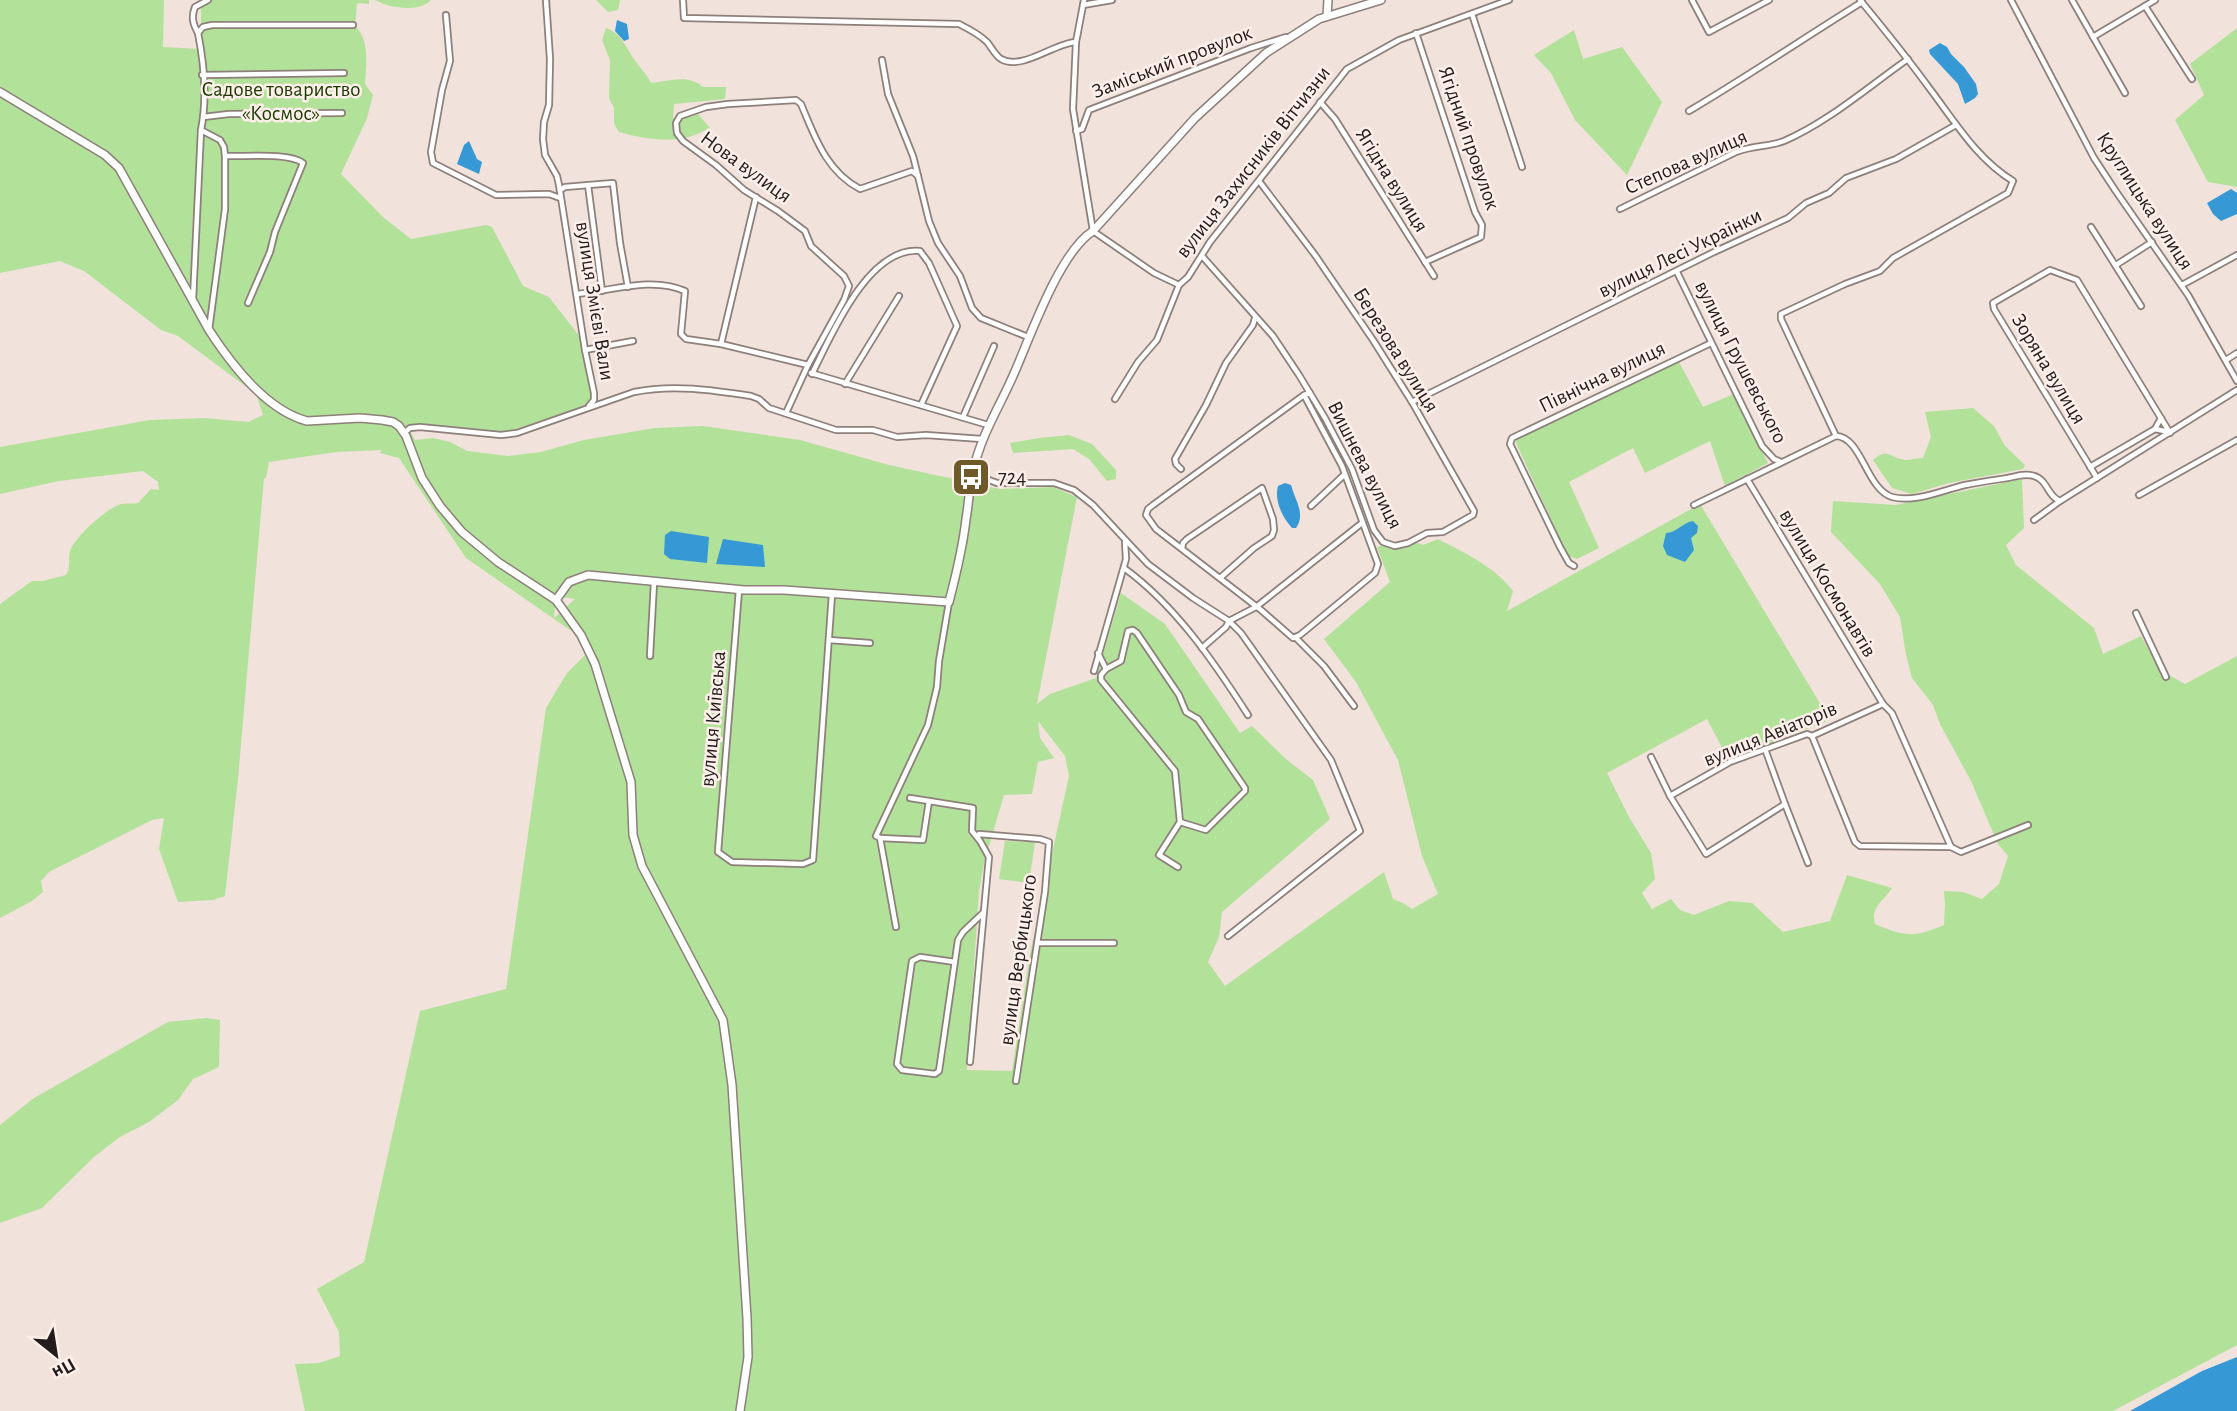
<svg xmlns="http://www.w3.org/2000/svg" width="2237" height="1411" viewBox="0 0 2237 1411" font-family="'Alegreya Sans',sans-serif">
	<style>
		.green { fill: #b2e199; fill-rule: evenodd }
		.water { fill: #3698d5 }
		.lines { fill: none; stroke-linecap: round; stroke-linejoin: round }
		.street-casing { stroke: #8d7f7a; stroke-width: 8 }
		.secondary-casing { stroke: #8d7f7a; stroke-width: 10 }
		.street { stroke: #fff; stroke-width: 4.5 }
		.secondary { stroke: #fff; stroke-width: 7 }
		.labels { text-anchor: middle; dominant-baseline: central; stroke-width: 5; stroke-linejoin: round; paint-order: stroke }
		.street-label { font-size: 21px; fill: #221c1a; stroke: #feefea }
		.park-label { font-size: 21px; fill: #193b00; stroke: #feefea }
		.poi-label { font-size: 21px; fill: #221c1a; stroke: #feefea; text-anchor: start }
	</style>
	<rect width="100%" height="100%" fill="#f1e2dc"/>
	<!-- green -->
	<g class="green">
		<path d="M 0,0 L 164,0 L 163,47 L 201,49 L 201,0 L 369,0 L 369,4 L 357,3 L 355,26 C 370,40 366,64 365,84 L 373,95 L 367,118 L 341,174 L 384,218 L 411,239 L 486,225 L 492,227 L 523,286 L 549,297 L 580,337 L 592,396 L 589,405 L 507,432 L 426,424 L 407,425 L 415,440 L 433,438 L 450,442 L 467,451 L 508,456 L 541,452 L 584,440 L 655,428 L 703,426 L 800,440 L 889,465 L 1000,489 L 1053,487 L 1077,497 L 1037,704 L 1050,694 L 1096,678 L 1121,593 L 1165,624 L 1240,733 L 1252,726 L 1287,760 L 1313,780 L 1330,819 L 1222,912 L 1219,937 L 1208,962 L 1225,986 L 1384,872 L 1393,899 L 1403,903 L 1412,909 L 1438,894 L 1422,856 L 1398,760 L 1356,682 L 1324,639 L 1390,582 L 1377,547 L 1408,539 L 1423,545 L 1438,539 C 1465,553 1495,567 1513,591 L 1507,611 L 1700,504 L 1830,720 L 1728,759 L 1707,719 L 1607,773 L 1629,817 L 1651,853 L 1655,879 L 1642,893 L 1652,909 L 1671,899 L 1680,910 L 1694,915 L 1729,901 L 1752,903 L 1783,932 L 1830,921 L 1847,875 L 1892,888 C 1884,901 1870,907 1875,924 C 1906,937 1913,938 1944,925 L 1945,905 L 1944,891 L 1963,892 L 1982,899 L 1999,884 L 2008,856 L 1998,844 L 1971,781 L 1940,724 L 1933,705 L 1912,678 L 1906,655 L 1900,617 L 1880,584 L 1831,532 L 1833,501 L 1896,505 L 2022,479 L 2024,528 L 2006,545 L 2016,565 L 2094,628 L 2103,654 L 2141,636 L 2160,670 L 2185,684 L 2237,656 L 2237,1345 L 2113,1411 L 305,1411 L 295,1364 L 319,1363 L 340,1356 L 339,1332 L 317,1289 L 364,1262 L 420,1011 L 506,989 L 546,708 L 567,673 L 586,654 L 573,632 L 466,558 L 399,458 L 380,453 L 382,450 L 336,452 L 269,462 L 266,478 L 264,478 L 238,779 L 225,896 L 213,900 L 178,902 L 159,849 L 164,818 L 152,820 L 49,872 L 41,881 L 43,892 L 32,901 L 0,918 L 0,604 L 32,581 L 43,581 L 66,575 C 72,564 67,557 71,549 C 77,535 107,508 121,504 C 126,503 133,504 138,503 L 151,489 L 159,490 L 158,482 L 143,471 L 59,481 L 0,494 L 0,447 L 150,420 L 204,418 L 248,422 L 263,415 L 256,394 L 178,336 L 161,330 L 84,271 L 60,261 L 0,273 ZM 556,596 L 575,599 L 554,618 L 554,617 ZM 1038,721 L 1065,756 L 1069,776 L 1030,954 L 1012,1071 L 967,1070 L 979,891 L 984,863 L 1004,795 L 1032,794 L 1038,762 L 1054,758 L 1040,738 Z"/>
		<path d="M 375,0 L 431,0 C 419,13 389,8 375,0 Z"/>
		<polygon points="596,0 620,0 618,10 608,12"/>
		<path d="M 606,28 C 622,34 625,46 634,59 C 639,67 647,74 651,83 C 670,81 688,74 703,87 L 726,87 L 725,99 L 674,104 L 673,118 L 698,114 L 710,128 C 703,131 696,135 689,137 C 667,143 640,138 619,132 L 614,124 L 614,108 L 609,98 L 610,60 L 602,40 Z"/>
		<polygon points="2237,28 2237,187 2208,182 2175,120 2204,95 2190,64"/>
		<polygon points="1574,30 1583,59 1622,47 1662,102 1627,175 1575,120 1551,73 1534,55"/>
		<polygon points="1679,362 1703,407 1734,394 1768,463 1725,486 1710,441 1645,473 1633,448 1569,482 1599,548 1577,559 1568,556 1516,443 1517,438"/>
		<path d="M 1973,408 L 1994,426 L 2005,446 L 2025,465 L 2023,469 L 1949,483 L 1912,494 L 1892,488 L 1873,460 C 1888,447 1890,458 1905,460 C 1910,460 1917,458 1923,458 L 1931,437 L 1925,412 Z"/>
		<polygon points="1069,435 1092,444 1116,470 1116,479 1107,481 1089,459 1073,449 1013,453 1010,443 1039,438"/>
		<polygon points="1005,841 1035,842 1029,883 999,879"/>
		<polygon points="206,1018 220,1020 219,1067 193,1079 178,1100 149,1122 120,1137 95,1156 42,1208 0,1223 0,1125 34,1098 168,1022"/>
	</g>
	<!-- water -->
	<g class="water">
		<polygon points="617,20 627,24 629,39 624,41 615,31"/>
		<polygon points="1940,43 1947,47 1951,54 1964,67 1976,84 1978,94 1975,98 1965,104 1958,84 1930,54 1929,50"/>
		<polygon points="469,141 477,159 482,162 479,174 457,164 464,145"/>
		<polygon points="2231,189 2237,193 2237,214 2221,221 2213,214 2207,203"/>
		<path d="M 1285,483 L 1291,485 C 1295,500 1306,514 1296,528 L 1292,528 C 1282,517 1274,500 1278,486 Z"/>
		<path d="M 1693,521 L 1698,526 L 1697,533 L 1691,538 L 1694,550 L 1685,562 L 1667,555 L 1663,546 L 1666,533 C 1676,533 1682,523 1693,521 Z"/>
		<polygon points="671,531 709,537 707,563 670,559 664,554 665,535"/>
		<polygon points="723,539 763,545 765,567 716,564"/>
		<polygon points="2237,1357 2237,1411 2130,1411 2202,1371"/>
	</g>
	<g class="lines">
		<defs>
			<g id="street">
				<polyline points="546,0 550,59 549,105 544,122 543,139 545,155 557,176 559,185 585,350 594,393 594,400 589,406"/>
				<path d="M 683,0 L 684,18 L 959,24 C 969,29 979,34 987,42 C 992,48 995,55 1001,59 C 1022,71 1054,43 1076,42"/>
				<polyline points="1084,0 1076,42 1073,109 1093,231 1154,273 1179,285 1188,277 1210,242 1347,69 1399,40 1509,0"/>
				<polyline points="1692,0 1709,32 1769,0"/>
				<polyline points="2011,0 2094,158 2115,190 2188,295 2237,381"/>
				<polyline points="2072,0 2125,93"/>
				<polyline points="1083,5 1112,0"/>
				<polyline points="2145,6 2192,79"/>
				<polyline points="1472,14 1522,167"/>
				<polyline points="446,15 450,61 442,90 431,152 433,163 496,195 549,194 560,198"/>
				<path d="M 198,33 C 193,24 191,17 195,7 L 208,0"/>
				<polyline points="1416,33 1475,212 1482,225 1481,237 1425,262"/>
				<polyline points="2093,37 2155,0"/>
				<polyline points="202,75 344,73"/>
				<polyline points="1320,102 1335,119 1434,276"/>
				<path d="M 1689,111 C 1748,76 1804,38 1862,2"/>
				<polyline points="203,117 229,114 342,113"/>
				<polyline points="201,130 220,140 224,147 225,156 225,209 209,330"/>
				<polyline points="1076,131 1082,129 1089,110 1251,48 1286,37"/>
				<path d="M 225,156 C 244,157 288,152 303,163 L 275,232 L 270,252 L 248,303"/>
				<polyline points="918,176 929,221 938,243 960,276 972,308 981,318 1028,337"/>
				<polyline points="588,185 602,291"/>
				<polyline points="560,190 565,187 613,183 620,243 628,287"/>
				<path d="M 1620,209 L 1736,152 C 1753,145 1769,147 1784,141 C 1828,122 1868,87 1908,59"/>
				<polyline points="2091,227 2141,306"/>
				<polyline points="1202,256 1273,336 1299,375 1325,418 1352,469 1374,530 1383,542 1395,546 1408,543 1427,533 1443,532 1473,515 1474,511 1412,402 1373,340 1315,255 1259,181"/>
				<polyline points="2116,265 2152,242"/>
				<polyline points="1677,272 1762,446 1774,459 1781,462"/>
				<polyline points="2182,285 2237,255"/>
				<path d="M 577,294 C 612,291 651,276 685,291 L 681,334 L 686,339 L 721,344 L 808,365 L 786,413"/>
				<path d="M 193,300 L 201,130 C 207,100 204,63 198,33 L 203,27 L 212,25 L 353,25"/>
				<polyline points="721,344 756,197"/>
				<polyline points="585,350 633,341"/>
				<polyline points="2226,360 2237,353"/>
				<path d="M 808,365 L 844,300 L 849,286 L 844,276 L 811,246 L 805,231 L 778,211 L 744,190 L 716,165 L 683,141 L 677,133 L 676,123 L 680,116 L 706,107 L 728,104 L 796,100 L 801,104 C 815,137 826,171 860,189 L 912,171 L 918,176 L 913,156 L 888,94 L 882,60"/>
				<polyline points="811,373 988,425"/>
				<path d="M 812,374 C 831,336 868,246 920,251 L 929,263 L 957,326 L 921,405"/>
				<polyline points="845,384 899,296"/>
				<polyline points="1304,395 1342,466 1378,564 1375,573 1300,635 1293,638 1261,610 1156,529 1146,515 1148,509 1153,505 1304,395 1310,393"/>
				<polyline points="1115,399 1138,362 1157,340 1179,285"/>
				<polyline points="1412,402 1714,252 1788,218 1806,203 1829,193 1846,178 1896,159 1956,125"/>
				<polyline points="963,417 994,346"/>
				<polyline points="2161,418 2155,429 2169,432"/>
				<path d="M 404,433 L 410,428 L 420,427 L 501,435 L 517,433 L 634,392 C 673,384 712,390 751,396 L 759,399 L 769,408 L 836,430 L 873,430 L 897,437 L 926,435 L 982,439"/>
				<path d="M 1836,436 L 1781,319 L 1781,314 L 1845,284 L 1880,271 L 1893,258 L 2008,193 L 2013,181 C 1977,159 1955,122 1930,89 C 1908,59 1884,29 1860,0"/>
				<polyline points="2090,467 2155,429"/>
				<polyline points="1181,469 1176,464 1175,459 1206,405 1226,363 1253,325 1255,318"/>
				<polyline points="973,474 997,483 1054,483 1074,490 1093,505 1148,564 1193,598 1229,621 1241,633 1331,760 1360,831 1228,936"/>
				<polyline points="2097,478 1994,309 1993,303 2050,270 2077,280 2170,433"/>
				<polyline points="1747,479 1883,704 1892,713 1951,847 1860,846 1855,842 1812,736"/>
				<polyline points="2139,495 2237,440"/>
				<path d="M 1694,505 L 1836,436 C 1862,437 1866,489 1892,497 C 1915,503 1943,490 1965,485 C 1979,482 1994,480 2008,478 C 2016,476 2026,473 2034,476 C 2047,479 2048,497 2060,501 L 2237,390"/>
				<polyline points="1311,506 1344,475"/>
				<polyline points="2034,520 2060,501"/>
				<polyline points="1182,548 1183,543 1187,539 1262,488 1273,519 1274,530 1272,536 1254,548 1220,578"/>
				<polyline points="1574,566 1569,563 1560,547 1510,444 1512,438 1711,343"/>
				<path d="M 1124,568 C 1176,606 1214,662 1248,715"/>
				<polyline points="739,590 718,852 732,862 803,864 813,860 832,594"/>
				<polyline points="2136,613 2166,677"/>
				<polyline points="1296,638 1324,666 1354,706"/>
				<polyline points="829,640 870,643"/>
				<polyline points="1202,648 1226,627 1229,621 1256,607 1362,523"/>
				<polyline points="1098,653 1106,669 1101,675 1101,680 1175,771 1180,822 1159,855 1178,867"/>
				<polyline points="650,656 654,582"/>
				<polyline points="1106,669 1121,661 1128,631 1133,630 1137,633 1179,695 1186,712 1198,719 1245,788 1245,791 1206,830 1180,822"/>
				<polyline points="1094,671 1126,559 1125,542"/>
				<polyline points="1651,757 1670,796 1706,854 1785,804 1765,749"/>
				<polyline points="1670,796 1730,762 1807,734 1812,736 1883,704"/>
				<polyline points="910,798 973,808 972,831 980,841 989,857 970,1062"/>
				<polyline points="1785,804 1808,863"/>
				<polyline points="978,837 979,834 1040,839 1049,842 1045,892 1016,1081"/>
				<polyline points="880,838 923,840 929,801"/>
				<polyline points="1951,847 1961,852 2028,825"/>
				<polyline points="896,927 880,838 876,836 928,725 937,687 939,661 949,602"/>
				<polyline points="1037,943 1114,943"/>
				<polyline points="955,962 920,957 912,961 897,1064 902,1070 935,1074 939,1071 958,940 963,932 983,913"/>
			</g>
			<g id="secondary">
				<polyline points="1327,16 1328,0"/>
				<path d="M 0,92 L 105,155 L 119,168 L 209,330 C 231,364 266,410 307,421 L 360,418 L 382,420 L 393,422 L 399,426 L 406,436 L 422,478 L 440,506 L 462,532 L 498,562 L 556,600 L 581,635 L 595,664 L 631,782 L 633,835 L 642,866 L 723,1020 L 732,1085 L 747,1318 L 748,1357 L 740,1411"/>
				<path d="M 556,600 L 569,582 L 588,575 L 744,590 L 784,590 L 949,602 C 956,575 963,547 966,519 C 969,503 969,487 973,471 C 982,432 1001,405 1016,369 C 1032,332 1060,252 1093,231 L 1195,118 L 1266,53 L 1319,19 L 1381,0"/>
			</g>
		</defs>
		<!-- street casing -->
		<use href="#street" class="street-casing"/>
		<!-- secondary casing -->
		<use href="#secondary" class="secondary-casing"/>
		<!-- street -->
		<use href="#street" class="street"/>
		<!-- secondary -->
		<use href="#secondary" class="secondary"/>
	</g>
	<!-- icons -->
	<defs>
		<symbol id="bus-square" viewBox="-11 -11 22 22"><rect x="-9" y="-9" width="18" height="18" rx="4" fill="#6f5929" stroke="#feefea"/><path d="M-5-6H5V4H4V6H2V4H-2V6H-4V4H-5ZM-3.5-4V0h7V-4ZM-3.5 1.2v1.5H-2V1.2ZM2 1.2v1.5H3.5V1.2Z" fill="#fff"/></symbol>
	</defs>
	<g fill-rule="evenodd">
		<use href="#bus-square" x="949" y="455" width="44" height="44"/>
	</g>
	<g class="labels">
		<!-- street labels -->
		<g class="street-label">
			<text transform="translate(1172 62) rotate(-21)">Заміський провулок</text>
			<text transform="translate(1469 138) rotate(71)">Ягідний провулок</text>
			<text transform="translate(1253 162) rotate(-52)">вулиця Захисників Вітчизни</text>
			<text transform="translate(1686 162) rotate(-24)">Степова вулиця</text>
			<text transform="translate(746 167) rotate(36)">Нова вулиця</text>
			<text transform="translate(1392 180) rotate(58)">Ягідна вулиця</text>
			<text transform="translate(2145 201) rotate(57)">Круглицька вулиця</text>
			<text transform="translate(1680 253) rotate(-26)">вулиця Лесі Українки</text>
			<text transform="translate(595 301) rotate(81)">вулиця Змієві Вали</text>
			<text transform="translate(1396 350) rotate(58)">Березова вулиця</text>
			<text transform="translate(1741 362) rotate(63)">вулиця Грушевського</text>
			<text transform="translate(2049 369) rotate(59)">Зоряна вулиця</text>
			<text transform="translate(1602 377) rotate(-26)">Північна вулиця</text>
			<text transform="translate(1365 465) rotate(63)">Вишнева вулиця</text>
			<text transform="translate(1828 583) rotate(59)">вулиця Космонавтів</text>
			<text transform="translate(713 719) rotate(-85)">вулиця Київська</text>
			<text transform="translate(1770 734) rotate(-22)">вулиця Авіаторів</text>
			<text transform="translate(1018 960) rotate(-82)">вулиця Вербицького</text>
		</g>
		<!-- park labels -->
		<g class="park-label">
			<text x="281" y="89">Садове товариство<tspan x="281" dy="24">«Космос»</tspan></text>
		</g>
		<!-- poi labels -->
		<g class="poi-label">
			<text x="998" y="477">724</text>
		</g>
	</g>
	<!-- north arrow -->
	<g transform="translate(56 1355) rotate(150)" stroke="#feefea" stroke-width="5" paint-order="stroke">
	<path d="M0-5L12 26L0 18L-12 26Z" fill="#221c1a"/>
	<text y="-10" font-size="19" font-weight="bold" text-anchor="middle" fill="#221c1a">Пн</text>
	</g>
</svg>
